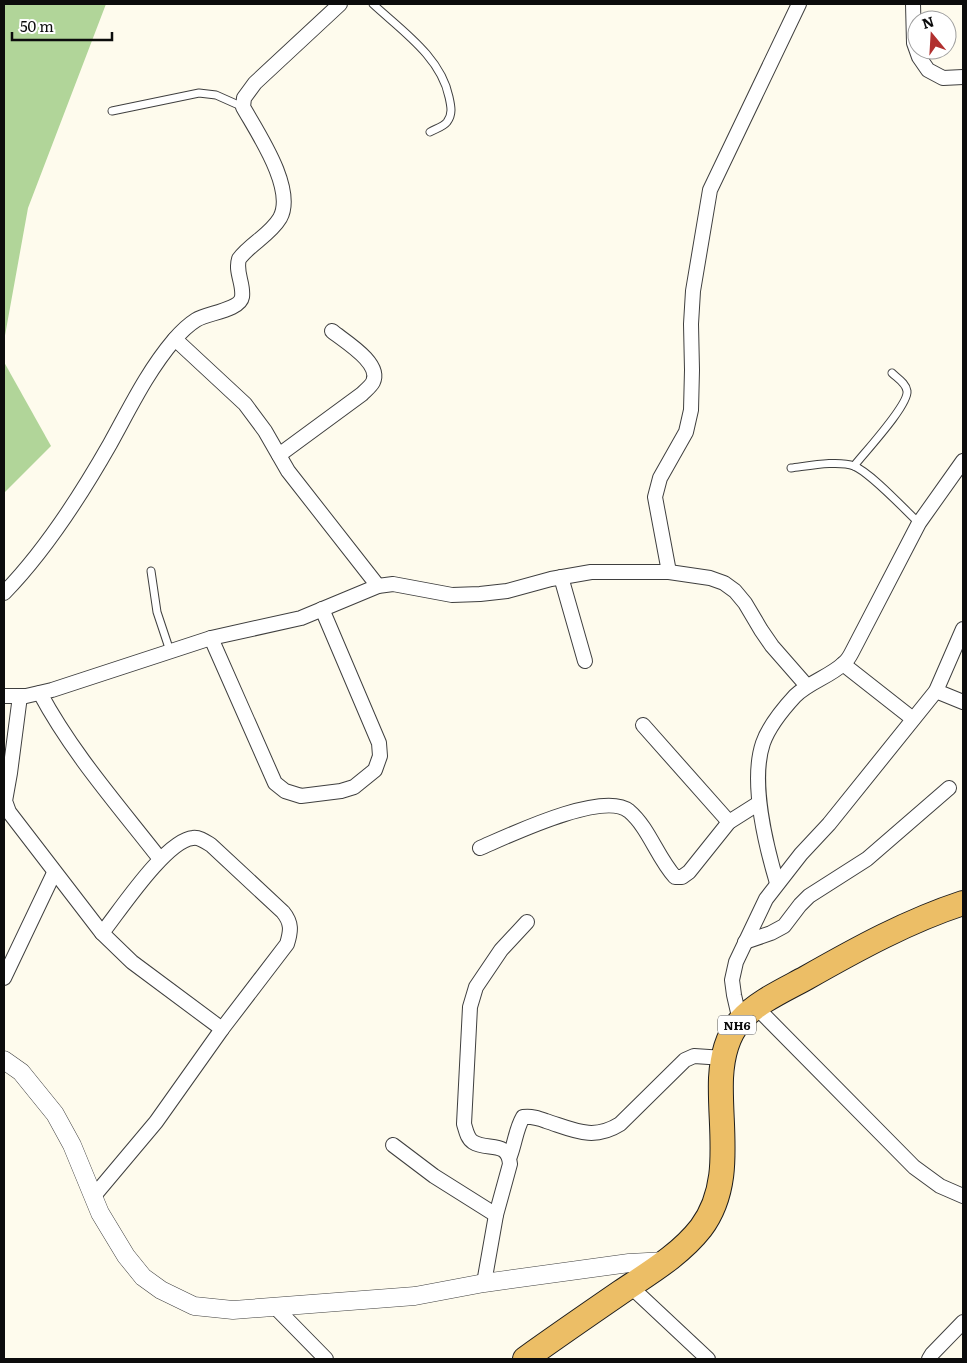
<svg xmlns="http://www.w3.org/2000/svg" width="967" height="1363" viewBox="0 0 967 1363" font-family="Literata,serif">
	<style>
		.forest { fill: #b1d599 }
		.lines { fill: none; stroke-linecap: round; stroke-linejoin: round }
		.service-casing { stroke: #3f3f3f; stroke-width: 9 }
		.minor-casing { stroke: #3f3f3f; stroke-width: 16 }
		.tertiary-casing { stroke: #3f3f3f; stroke-width: 19 }
		.trunk-casing { stroke: #1d1d1d; stroke-width: 26 }
		.service { stroke: #fff; stroke-width: 7 }
		.minor { stroke: #fff; stroke-width: 14 }
		.tertiary { stroke: #fff; stroke-width: 18 }
		.trunk { stroke: #ecbe66; stroke-width: 24 }
		.labels { text-anchor: middle; dominant-baseline: central; stroke-width: 5; stroke-linejoin: round; paint-order: stroke }
		.shield { fill: #fff; stroke: #555; stroke-width: 1 }
		.shield-label { font-size: 12px; font-weight: bold; fill: #0c0c0c }
	</style>
	<rect width="100%" height="100%" fill="#fefbed"/>
	<!-- forest -->
	<g class="forest">
		<polygon points="4,4 106,4 28,208 4,341"/>
		<polygon points="4,362 51,446 4,493"/>
	</g>
	<g class="lines">
		<defs>
			<g id="service">
				<path d="M 373,4 C 401,30 441,57 449,97 C 451,106 453,114 447,122 C 443,127 435,129 430,132"/>
				<polyline points="112,111 199,93 216,95 243,107"/>
				<path d="M 854,466 C 864,453 909,405 907,391 C 906,383 897,378 892,373"/>
				<path d="M 791,468 C 808,466 838,460 854,466 C 871,473 904,509 919,523"/>
				<polyline points="151,571 157,612 170,651"/>
			</g>
			<g id="minor">
				<polyline points="913,4 914,43 919,57 928,70 943,78 963,77"/>
				<polyline points="175,339 245,404 265,431 288,471 378,586"/>
				<path d="M 279,455 L 362,394 C 365,391 371,386 373,382 C 382,363 344,341 332,331"/>
				<polyline points="669,572 655,497 660,478 686,432 691,410 692,370 691,324 693,291 710,190 799,4"/>
				<polyline points="561,577 585,661"/>
				<path d="M 4,593 C 45,551 81,495 110,444 C 130,408 147,372 174,340 C 180,333 188,325 196,320 C 207,313 240,310 242,297 C 244,284 235,272 239,259 C 250,244 270,235 280,218 C 296,189 257,132 243,107 L 244,98 L 255,83 L 340,4"/>
				<polyline points="211,638 275,783 285,791 301,796 341,791 354,787 375,770 380,756 379,743 322,609"/>
				<polyline points="843,664 913,719"/>
				<polyline points="936,691 963,702"/>
				<path d="M 40,693 C 72,753 118,805 160,859"/>
				<polyline points="4,696 26,696 52,690 211,638 301,618 378,586 393,584 452,595 480,594 507,591 551,579 591,572 669,572 710,578 724,583 735,591 745,603 761,630 772,646 807,686"/>
				<polyline points="20,696 10,773 5,801 9,812 102,933 132,962 222,1029"/>
				<polyline points="643,725 729,822"/>
				<path d="M 480,848 C 508,836 603,790 629,811 C 649,828 657,857 675,877 L 682,877 L 689,872 L 729,822 L 759,803"/>
				<path d="M 777,883 C 766,846 750,781 763,743 C 769,726 783,709 795,696 C 809,682 829,677 843,664 C 847,661 850,656 852,652 L 919,523 L 963,461"/>
				<polyline points="745,942 771,933 784,926 800,905 809,896 867,859 949,788"/>
				<polyline points="4,978 54,873"/>
				<polyline points="756,1007 914,1167 940,1186 963,1196"/>
				<polyline points="740,1021 734,995 732,980 736,962 766,899 801,854 829,824 936,691 963,629"/>
				<polyline points="393,1145 434,1176 496,1215"/>
				<path d="M 510,1156 C 515,1143 516,1129 523,1117 C 532,1116 538,1118 546,1121 C 574,1130 593,1141 620,1124 L 685,1060 L 694,1056 L 724,1058"/>
				<path d="M 93,1197 L 156,1122 L 222,1029 L 287,944 C 291,931 292,923 283,912 L 211,845 C 206,842 199,837 193,838 C 166,840 119,912 102,933"/>
				<path d="M 484,1283 L 496,1215 L 510,1164 C 508,1140 487,1151 473,1142 C 467,1138 466,1130 464,1124 L 470,1007 L 476,987 L 501,950 L 527,922"/>
				<polyline points="630,1286 708,1359"/>
				<polyline points="275,1307 326,1359"/>
				<polyline points="929,1359 932,1354 963,1322"/>
			</g>
			<polyline id="tertiary" points="4,1060 21,1072 55,1114 72,1145 100,1213 126,1256 143,1277 161,1290 194,1306 233,1310 415,1296 484,1283 629,1263 666,1261"/>
			<path id="trunk" d="M 525,1359 C 557,1336 589,1314 621,1292 C 649,1273 680,1255 701,1228 C 734,1184 719,1129 721,1078 C 722,1059 727,1036 740,1021 C 757,1002 784,990 806,978 C 857,949 908,921 963,903"/>
		</defs>
		<!-- service casing -->
		<use href="#service" class="service-casing"/>
		<!-- minor casing -->
		<use href="#minor" class="minor-casing"/>
		<!-- tertiary casing -->
		<use href="#tertiary" class="tertiary-casing"/>
		<!-- trunk casing -->
		<use href="#trunk" class="trunk-casing"/>
		<!-- service -->
		<use href="#service" class="service"/>
		<!-- minor -->
		<use href="#minor" class="minor"/>
		<!-- tertiary -->
		<use href="#tertiary" class="tertiary"/>
		<!-- trunk -->
		<use href="#trunk" class="trunk"/>
	</g>
	<g class="labels">
		<!-- shield labels -->
		<rect class="shield" x="718" y="1015.5" width="38" height="19" rx="4"/>
		<g class="shield-label">
			<text x="737" y="1025">NH6</text>
		</g>
	</g>
	<!-- border -->
	<rect width="967" height="1363" fill="none" stroke="#0c0c0c" stroke-width="10"/>
	<!-- north arrow -->
	<g transform="translate(932 35) rotate(342)"><circle r="24" fill="#ffffff" stroke="#9e9e9e"/>
	<path d="M0-4L9 19L0 12L-9 19Z" fill="#b1302f"/>
	<text y="-8" font-size="14" font-weight="bold" text-anchor="middle" fill="#0c0c0c">N</text>
	</g>
	<!-- scale -->
	<path d="M12 32v8h100v-8" fill="none" stroke="#0c0c0c" stroke-width="2.5"/>
	<text x="20" y="32" font-size="15" fill="#0c0c0c" stroke="#ffffff" stroke-width="4" paint-order="stroke">50 m</text>
</svg>
